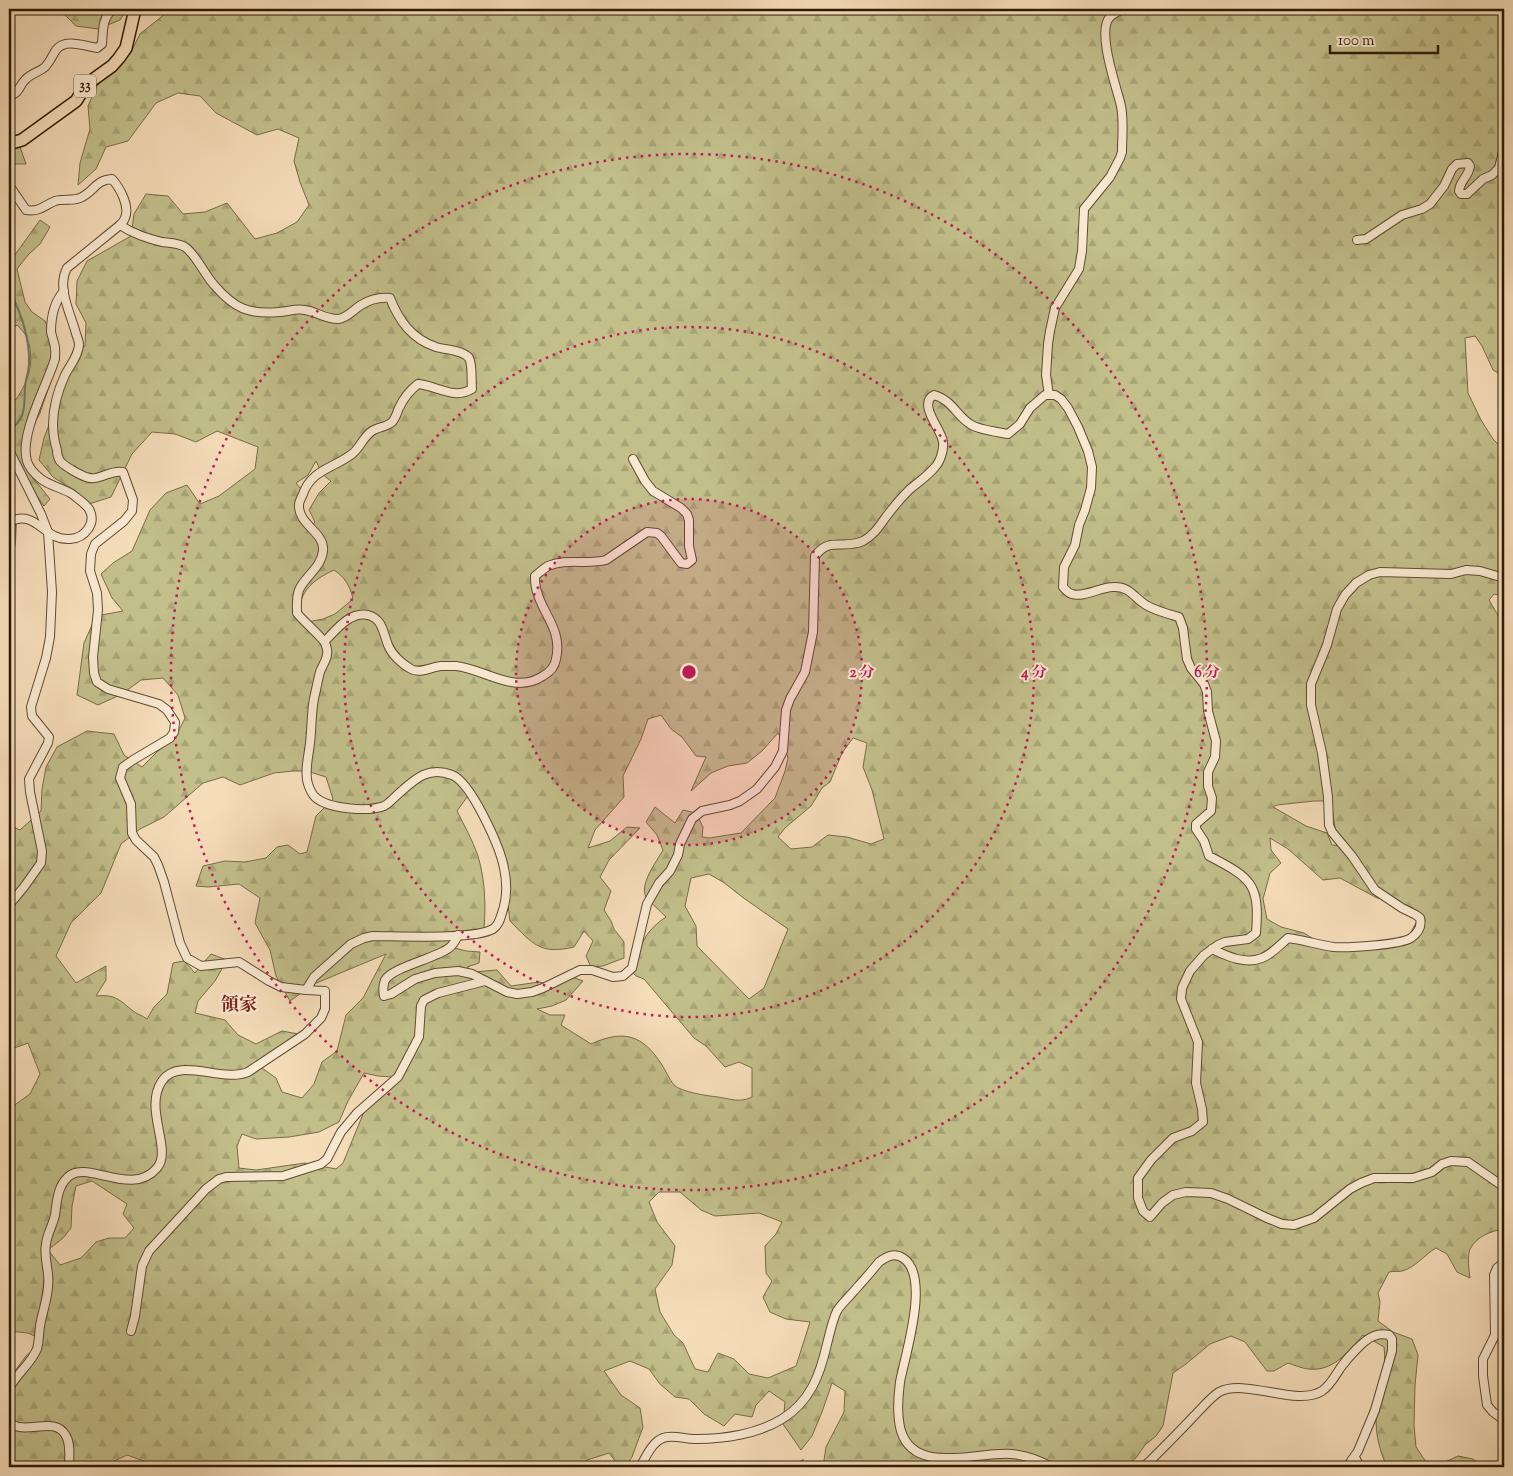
<svg xmlns="http://www.w3.org/2000/svg" width="1513" height="1476" viewBox="0 0 1513 1476" font-family="'Sorts Mill Goudy','Noto Serif JP',serif">
	<style>
		.forest { fill: url(#forest-firs); stroke: #786c47; fill-rule: evenodd }
		.lines { fill: none; stroke-linecap: round; stroke-linejoin: round }
		.stream { stroke: #707b6b; stroke-width: 2 }
		.street-casing { stroke: #5f4b31; stroke-width: 10 }
		.primary-casing { stroke: #2d1a03; stroke-width: 14 }
		.street { stroke: #f9e9d2; stroke-width: 8 }
		.primary { stroke: #f6ddba; stroke-width: 11 }
		.ring { fill: none; stroke: #c2185b; stroke-width: 2.5; stroke-dasharray: 2.5 5 }
		.labels { text-anchor: middle; dominant-baseline: central; stroke-width: 4; stroke-linejoin: round; paint-order: stroke }
		.shield { fill: #f9e9d2; stroke: #6a5841; stroke-width: 1 }
		.shield-label { font-size: 14px; font-weight: bold; fill: #2d1a03 }
		.quarter-label { font-size: 18px; font-weight: bold; fill: #7a1f14; stroke: #f9e9d2 }
		.centre { fill: #c2185b; stroke: #f9e9d2; stroke-width: 2.5 }
		.ring-label { font-size: 15px; text-anchor: middle; font-weight: bold; fill: #c2185b; stroke: #f9e9d2; stroke-width: 4; stroke-linejoin: round; paint-order: stroke }
	</style>
	<defs>
		<pattern id="forest-firs" width="22" height="20" patternUnits="userSpaceOnUse" patternTransform="scale(1.25)"><rect width="22" height="20" fill="#c2bf8b"/><path d="M5 1l3.5 6h-7zM16 11l3.5 6h-7z" fill="#a7a476"/></pattern>
	</defs>
	<rect width="100%" height="100%" fill="#f6ddba"/>
	<filter id="stains"><feTurbulence type="fractalNoise" baseFrequency=".004" numOctaves="4"/><feColorMatrix values="0 0 0 0 .2 0 0 0 0 .09 0 0 0 0 .02 0 0 0 .5 -.17"/></filter>
	<radialGradient id="worn" r=".72"><stop offset=".6" stop-color="#630" stop-opacity="0"/><stop offset="1" stop-color="#630" stop-opacity=".3"/></radialGradient>
	<!-- forest -->
	<g class="forest">
		<polygon points="59,9 127,9 120,20 98,29 76,26"/>
		<path d="M 171,9 L 1036,9 L 1039,12 L 1043,9 L 1504,9 L 1504,193 L 1500,197 L 1500,209 L 1504,211 L 1504,374 L 1500,374 L 1493,370 L 1482,346 L 1475,336 L 1465,338 L 1468,393 L 1481,420 L 1493,439 L 1504,450 L 1504,596 L 1494,594 L 1489,600 L 1499,617 L 1500,654 L 1504,660 L 1504,1229 C 1491,1231 1477,1236 1470,1249 C 1467,1257 1469,1270 1470,1278 L 1457,1272 L 1447,1254 L 1436,1248 C 1425,1254 1415,1268 1402,1271 C 1398,1272 1393,1271 1389,1272 L 1378,1293 L 1380,1302 L 1378,1321 L 1393,1332 L 1412,1339 L 1418,1355 L 1415,1385 L 1414,1425 L 1416,1447 L 1426,1462 L 1443,1463 L 1458,1456 L 1473,1459 L 1482,1467 L 1387,1467 C 1378,1447 1374,1428 1377,1406 C 1380,1385 1387,1368 1384,1347 L 1363,1335 C 1348,1352 1333,1372 1308,1369 C 1301,1368 1294,1365 1288,1363 L 1274,1371 L 1267,1371 L 1245,1342 L 1231,1336 L 1210,1344 L 1186,1364 L 1173,1373 L 1163,1426 L 1156,1436 L 1145,1445 L 1136,1458 L 1123,1467 L 823,1467 L 826,1447 L 844,1412 L 845,1391 L 832,1383 L 822,1412 L 812,1436 L 801,1450 L 783,1424 L 785,1402 L 769,1391 L 756,1405 L 752,1417 L 735,1414 L 724,1426 L 704,1414 L 689,1399 L 675,1397 L 660,1384 L 649,1369 L 630,1361 L 604,1371 L 621,1395 L 640,1408 L 643,1427 L 632,1457 L 625,1467 L 620,1467 L 609,1453 L 587,1460 L 581,1467 L 153,1467 L 149,1463 L 127,1455 L 102,1467 L 9,1467 L 9,1433 L 13,1427 L 9,1420 L 9,1379 L 26,1356 L 37,1347 L 37,1337 L 28,1333 L 9,1331 L 9,1109 L 30,1094 L 40,1074 L 28,1043 L 9,1050 L 9,825 L 20,830 L 41,811 L 42,789 L 46,767 L 57,747 L 87,731 L 114,734 L 124,755 L 142,767 L 158,751 L 175,738 L 185,718 L 178,695 L 163,678 L 141,680 L 122,694 L 98,705 L 77,695 L 84,643 L 96,616 L 123,611 L 112,598 L 101,574 L 113,563 L 132,551 L 150,510 L 166,493 L 187,485 L 200,504 L 219,496 L 255,469 L 258,447 L 217,431 L 196,442 L 175,434 L 152,432 L 132,454 L 111,497 L 89,504 L 72,489 L 53,477 L 39,460 L 44,438 L 52,417 L 56,395 L 72,353 L 85,346 L 86,323 L 76,304 L 77,281 L 87,261 L 131,236 L 134,214 L 146,194 L 168,196 L 183,214 L 205,212 L 227,203 L 255,239 L 277,233 L 297,222 L 309,205 L 300,182 L 294,161 L 299,138 L 278,129 L 257,135 L 216,113 L 200,96 L 178,93 L 156,103 L 128,141 L 106,147 L 96,169 L 78,185 L 80,163 L 90,129 L 88,106 L 97,86 L 112,70 L 130,54 L 140,34 ZM 316,461 L 322,474 L 331,481 L 319,493 L 309,510 L 315,522 L 309,528 L 297,515 L 301,507 L 304,493 L 296,483 L 308,475 ZM 334,570 C 345,577 350,586 353,599 L 335,614 L 323,619 L 307,622 L 298,617 C 300,591 311,581 334,570 ZM 661,715 L 671,729 L 682,737 L 696,756 L 706,757 L 691,791 L 711,773 L 728,766 L 747,763 L 762,751 L 778,733 L 783,742 L 788,758 L 785,771 L 775,798 L 741,833 L 709,838 L 702,837 L 703,827 L 696,813 L 683,810 L 675,823 L 655,807 L 646,822 L 657,835 L 663,850 C 657,861 639,884 646,897 C 649,901 661,912 666,917 C 657,923 649,930 644,940 C 638,950 636,959 629,968 L 636,976 L 644,979 L 694,1038 L 706,1046 L 725,1067 L 739,1062 L 752,1068 L 752,1097 C 740,1103 731,1099 718,1097 C 708,1096 681,1092 674,1085 C 669,1079 666,1071 662,1065 C 643,1035 624,1029 591,1044 L 561,1025 L 565,1015 L 550,1015 L 537,1009 L 552,1006 L 566,1000 L 583,981 L 572,977 L 550,984 L 539,982 L 511,986 L 497,970 L 474,972 L 467,967 L 479,963 L 480,952 L 466,951 L 447,946 L 454,939 L 474,939 L 484,929 C 486,904 485,880 478,856 C 473,841 464,825 457,811 L 467,797 L 475,804 L 503,864 L 510,921 C 533,944 540,955 574,947 L 584,931 L 593,941 L 586,956 L 591,967 L 603,966 L 624,958 L 624,942 L 614,929 L 611,921 L 604,910 L 611,891 L 600,877 L 609,860 L 640,828 L 627,827 L 610,841 L 588,848 L 595,830 L 624,797 L 623,776 L 641,739 L 648,719 ZM 853,738 L 867,743 L 863,767 L 872,790 L 884,839 L 871,844 L 847,837 L 828,835 L 812,847 L 791,849 L 778,837 L 785,828 L 811,806 L 822,788 L 830,782 L 842,753 ZM 293,771 L 307,771 L 326,777 L 333,799 L 316,816 L 307,852 L 300,854 L 288,845 L 277,847 L 266,858 L 245,862 L 225,861 L 203,866 L 196,886 L 208,887 L 239,884 L 260,898 L 255,923 L 270,950 L 276,976 L 290,1001 L 314,984 L 386,954 L 363,998 L 346,1015 L 337,1051 L 322,1062 L 314,1084 L 302,1098 L 282,1092 L 276,1078 L 262,1068 L 281,1048 L 304,1035 L 282,1031 L 256,1044 L 238,1035 L 225,1020 L 195,1013 L 198,1001 L 215,981 L 227,960 L 211,954 L 195,973 L 184,961 L 173,963 L 167,994 L 154,1007 L 147,1019 C 143,1016 137,1014 133,1011 C 119,1000 116,994 96,996 L 106,980 L 106,966 L 76,983 L 56,956 L 71,923 L 101,893 L 121,844 L 140,829 L 164,817 L 203,783 L 223,777 L 240,785 L 274,773 ZM 1314,801 L 1329,801 L 1332,808 L 1335,828 L 1342,846 L 1332,845 L 1327,833 L 1306,826 L 1273,807 L 1277,805 ZM 1270,838 L 1288,849 L 1323,880 L 1340,878 L 1377,898 L 1393,900 L 1413,908 L 1417,921 L 1405,943 L 1323,945 L 1304,933 L 1281,927 L 1267,919 L 1263,899 L 1270,873 L 1281,863 L 1271,850 ZM 709,874 L 723,882 L 745,899 L 788,929 L 764,988 L 749,999 L 697,946 L 696,926 L 685,906 L 691,878 ZM 364,1073 L 378,1076 L 392,1077 L 366,1107 L 343,1163 L 336,1169 L 305,1163 L 256,1170 L 239,1168 L 237,1146 L 242,1134 L 256,1139 L 289,1137 L 319,1132 L 339,1122 L 348,1101 ZM 92,1181 L 127,1204 L 123,1214 L 134,1228 L 125,1238 L 109,1238 L 96,1242 L 81,1258 L 60,1265 L 48,1250 L 63,1238 L 71,1228 L 72,1206 L 76,1186 ZM 659,1192 L 680,1192 L 701,1210 L 715,1216 L 759,1213 L 782,1222 L 776,1234 L 765,1246 L 766,1273 L 772,1281 L 763,1297 L 770,1312 L 786,1319 L 810,1322 L 796,1366 L 768,1378 L 749,1374 L 734,1359 L 718,1353 L 708,1372 L 695,1369 L 683,1343 L 674,1335 L 660,1312 L 655,1289 L 672,1265 L 675,1246 L 657,1222 L 649,1202 Z"/>
		<polygon points="9,128 19,144 26,164 9,164"/>
		<path d="M 40,220 L 50,227 L 40,244 L 28,255 L 17,269 L 25,302 L 32,312 L 45,321 L 48,328 L 57,363 L 40,413 L 32,428 L 30,444 L 24,461 L 29,473 L 50,499 L 44,506 C 31,487 14,465 11,442 L 9,441 L 9,408 C 26,389 37,363 27,338 C 25,333 21,329 17,325 L 9,332 L 9,254 L 12,259 Z"/>
	</g>
	<g class="lines">
		<!-- stream -->
		<g class="stream">
			<path d="M 9,288 C 20,312 30,336 29,363 C 29,371 26,378 25,386 C 24,405 27,419 9,430"/>
			<polyline points="9,496 15,518"/>
			<polyline points="9,573 15,542 16,522"/>
			<polyline points="792,1467 803,1460"/>
		</g>
		<defs>
			<g id="street">
				<path d="M 9,96 C 19,94 19,86 25,80 C 30,74 39,72 45,67 C 50,62 52,56 56,50 C 65,38 84,46 97,48 L 102,44 C 103,31 102,18 113,9"/>
				<path d="M 9,185 L 26,210 C 40,212 43,206 55,201 C 63,198 74,202 82,197 C 95,190 96,180 112,179 C 120,188 130,206 125,218 C 124,221 122,223 120,225 L 67,268 C 57,287 69,310 75,330 C 76,335 79,340 79,345 C 78,357 70,365 65,375 C 54,399 49,425 57,450 C 57,453 58,458 60,461 C 64,466 80,475 86,477 C 99,482 110,469 123,472 L 133,500 L 132,511 L 124,521 L 95,544 L 91,554 L 90,571 L 97,593 L 98,610 L 93,657 L 94,673 L 97,682 L 108,689 L 159,704 L 167,710 L 175,722 L 174,732 L 170,738 L 133,760 L 123,767 L 120,778 L 131,804 L 132,833 L 136,840 L 154,857 L 158,865 L 164,882 L 180,943 L 187,958 L 201,966 L 239,962 L 269,981 L 281,987 L 306,990 L 325,991 L 325,1009 L 321,1018 L 305,1034 L 248,1072 C 223,1083 178,1056 162,1081 C 143,1109 173,1149 157,1168 C 132,1198 86,1159 68,1177 C 57,1187 57,1202 55,1215 C 53,1225 47,1234 46,1244 C 44,1254 47,1264 48,1274 C 50,1292 43,1309 40,1326 C 39,1334 39,1342 37,1349 C 31,1364 16,1374 9,1389"/>
				<path d="M 120,225 C 133,234 147,238 162,242 C 169,243 178,243 185,247 C 196,254 205,276 215,286 C 234,308 249,315 279,312 C 287,312 296,308 305,310 C 317,312 325,319 338,319 C 347,318 353,310 361,305 C 369,300 380,297 390,298 C 399,321 412,339 436,347 C 446,350 463,350 469,358 C 473,366 471,381 472,389 C 453,400 438,386 418,384 C 409,391 404,397 399,408 C 397,412 396,418 392,422 C 387,427 378,427 372,431 C 363,437 360,448 352,454 C 334,468 311,470 303,494 C 302,497 299,501 299,505 C 298,525 325,532 323,551 C 321,568 305,576 299,590 C 296,598 297,605 297,613 C 302,620 323,638 325,643 C 326,645 328,651 327,654 C 327,660 322,666 320,672 C 318,679 317,686 315,694 C 311,709 312,727 310,743 C 309,754 304,772 308,784 C 309,787 312,794 315,797 C 328,809 368,812 384,806 C 388,804 392,800 396,796 C 413,781 427,765 452,775 C 471,782 500,847 504,868 C 507,882 507,899 502,913 C 500,919 499,925 493,929 C 473,940 399,936 373,936 L 364,938 L 351,944 L 314,977 L 306,990"/>
				<path d="M 1357,240 L 1366,239 L 1402,215 L 1422,209 L 1430,204 L 1444,186 L 1452,169 L 1457,164 L 1468,163 L 1470,166 C 1468,178 1460,180 1459,191 L 1461,194 L 1467,194 L 1483,179 L 1492,175 L 1499,168 L 1504,148"/>
				<path d="M 1049,395 L 1046,375 L 1048,344 L 1050,331 L 1055,308 L 1079,269 L 1082,251 L 1084,209 L 1110,177 L 1120,158 L 1122,152 C 1122,137 1124,121 1121,106 C 1117,88 1096,31 1110,17 C 1114,13 1119,11 1123,9"/>
				<polyline points="9,450 41,514 48,532 52,592 50,637 46,658 31,707 32,716 49,737 48,743 29,779 30,792 42,851 41,863 24,887 9,905"/>
				<path d="M 9,522 C 37,508 43,541 70,539 C 85,538 97,523 89,509 C 85,503 78,499 72,494 C 63,488 50,486 41,479 C 36,475 29,468 27,461 C 19,435 47,385 55,359 C 55,354 56,348 54,343 C 53,339 52,336 51,332 C 51,317 54,302 64,291"/>
				<path d="M 325,641 C 336,630 350,611 368,615 C 383,619 383,633 388,645 C 392,655 402,664 411,669 C 420,674 431,667 441,666 C 445,666 451,666 456,666 C 485,669 514,695 543,676 C 550,672 555,667 556,659 C 563,629 541,613 536,588 C 535,584 535,580 535,576 C 539,573 543,569 548,566 C 566,558 587,565 606,560 L 647,532 L 657,533 L 661,536 L 681,563 L 687,564 L 692,560 L 689,546 L 689,520 L 687,514 L 681,508 L 653,491 L 645,481 L 633,459"/>
				<path d="M 458,935 C 456,940 453,945 449,948 C 434,959 393,967 385,980 C 383,985 383,991 384,996 L 391,994 L 415,979 L 435,973 L 458,971 L 472,974 L 507,992 L 517,994 L 532,992 L 543,988 L 580,970 L 592,970 L 613,977 L 623,976 L 632,968 L 647,904 L 659,883 L 670,871 L 678,855 L 680,844 L 692,819 L 702,811 L 730,805 L 740,801 L 757,789 L 775,767 L 783,751 L 786,710 L 790,699 L 805,672 L 813,632 L 815,556 C 830,536 843,550 863,541 C 875,535 881,523 889,513 C 895,505 902,497 909,490 C 918,482 928,476 935,467 C 940,462 944,450 943,442 C 942,430 917,404 934,395 C 952,400 956,415 970,424 C 978,430 999,432 1008,434 L 1020,424 L 1030,408 L 1045,395 L 1055,395 L 1061,399 L 1068,408 L 1078,427 L 1088,451 L 1092,467 L 1091,488 L 1085,510 L 1079,525 L 1075,545 L 1064,567 L 1063,587 C 1065,589 1068,593 1072,594 C 1083,598 1101,587 1113,587 C 1130,586 1134,598 1146,605 C 1156,611 1168,614 1179,617 L 1183,628 L 1187,659 L 1191,668 L 1204,684 L 1207,692 L 1208,711 L 1216,741 L 1215,757 L 1208,772 L 1208,786 L 1212,798 L 1211,811 L 1196,824 L 1196,829 L 1204,841 L 1209,856 C 1251,878 1260,883 1256,933 L 1248,939 L 1225,942 L 1218,945 L 1204,955 L 1190,971 L 1182,988 L 1181,999 L 1198,1042 L 1196,1083 L 1202,1109 L 1203,1122 L 1192,1131 L 1173,1138 L 1151,1160 L 1138,1178 L 1138,1198 L 1143,1211 L 1150,1217 L 1162,1203 L 1173,1195 L 1186,1192 L 1211,1193 L 1228,1199 L 1267,1218 L 1282,1224 L 1294,1225 L 1314,1218 L 1350,1189 L 1361,1183 L 1374,1178 L 1413,1178 L 1432,1172 L 1442,1164 L 1451,1161 L 1468,1162 L 1504,1187"/>
				<path d="M 1212,949 C 1227,956 1245,965 1262,958 C 1272,954 1280,945 1288,938 C 1304,940 1318,945 1334,947 C 1348,948 1400,945 1411,938 C 1418,933 1422,926 1420,918 L 1416,915 L 1402,908 L 1375,890 L 1352,856 L 1332,832 L 1329,825 L 1328,797 L 1322,753 L 1311,705 L 1311,684 L 1327,645 L 1337,609 L 1345,595 L 1356,583 L 1369,575 L 1380,572 L 1451,574 L 1466,570 L 1480,571 L 1504,578"/>
				<polyline points="1504,1262 1497,1268 1494,1275 1495,1335 1483,1359 1483,1376 1487,1405 1493,1412 1504,1420"/>
				<polyline points="131,1331 135,1316 142,1266 149,1251 206,1189 219,1179 226,1177 283,1176 321,1164 327,1159 341,1132 357,1113 398,1077 419,1037 421,1006 424,1000 438,993 485,981"/>
				<path d="M 9,1422 C 24,1437 55,1414 66,1436 C 71,1444 69,1458 69,1467"/>
				<polyline points="1352,1460 1356,1459 1360,1467"/>
				<path d="M 640,1467 C 646,1457 652,1442 663,1438 C 674,1434 687,1440 697,1439 C 724,1439 758,1434 782,1419 C 810,1402 820,1375 827,1344 C 830,1333 832,1321 837,1311 C 841,1304 849,1297 854,1291 C 863,1281 871,1272 879,1262 C 886,1257 894,1252 903,1258 C 931,1276 905,1355 900,1382 C 898,1397 897,1417 901,1431 C 915,1476 978,1451 1011,1454 C 1025,1455 1039,1460 1051,1467"/>
				<path d="M 1143,1467 L 1151,1460 C 1166,1445 1180,1431 1194,1416 C 1202,1408 1210,1398 1219,1392 C 1246,1378 1296,1407 1322,1391 C 1330,1386 1335,1376 1341,1367 C 1347,1359 1364,1339 1374,1336 C 1379,1334 1384,1334 1389,1335 L 1392,1339 L 1392,1351 L 1375,1410 L 1358,1451 L 1347,1467"/>
			</g>
			<polyline id="primary" points="9,142 15,142 22,140 76,101 87,84 112,66 119,58 126,48 135,9"/>
		</defs>
		<!-- street casing -->
		<use href="#street" class="street-casing"/>
		<!-- primary casing -->
		<use href="#primary" class="primary-casing"/>
		<!-- street -->
		<use href="#street" class="street"/>
		<!-- primary -->
		<use href="#primary" class="primary"/>
	</g>
	<!-- distance rings -->
	<circle cx="689" cy="672" r="173" fill="#c2185b" fill-opacity=".12"/>
	<g class="ring">
		<circle cx="689" cy="672" r="173"/>
		<circle cx="689" cy="672" r="345"/>
		<circle cx="689" cy="672" r="518"/>
	</g>
	<g class="labels">
		<!-- shield labels -->
		<rect class="shield" x="74" y="74.5" width="22" height="23" rx="4"/>
		<g class="shield-label">
			<text x="85" y="86">33</text>
		</g>
		<!-- quarter labels -->
		<g class="quarter-label">
			<text x="239" y="1006">領家</text>
		</g>
	</g>
	<circle cx="689" cy="672" r="8" class="centre"/>
	<g class="ring-label">
		<text x="862" y="677">2 分</text>
		<text x="1034" y="677">4 分</text>
		<text x="1207" y="677">6 分</text>
	</g>
	<!-- margin -->
	<rect width="1513" height="1476" fill="none" stroke="#f6ddba" stroke-width="30"/>
	<rect x="10" y="10" width="1493" height="1456" fill="none" stroke="#2d1a03" stroke-width="2.5"/>
	<rect x="15" y="15" width="1483" height="1446" fill="none" stroke="#2d1a03"/>
	<!-- scale -->
	<path d="M1330 45v8h108v-8" fill="none" stroke="#2d1a03" stroke-width="2.5"/>
	<text x="1338" y="45" font-size="15" fill="#2d1a03" stroke="#f9e9d2" stroke-width="4" paint-order="stroke">100 m</text>
	<rect width="100%" height="100%" filter="url(#stains)"/>
	<rect width="100%" height="100%" fill="url(#worn)"/>
</svg>
